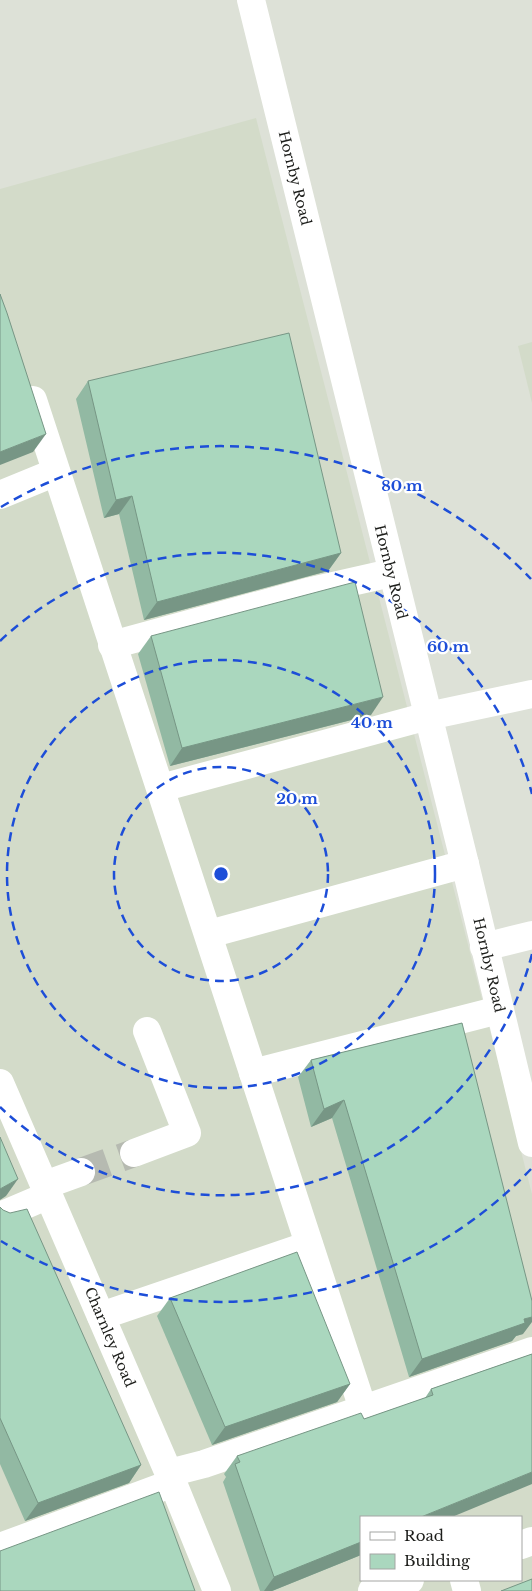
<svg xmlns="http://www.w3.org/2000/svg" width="532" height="1591" viewBox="0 0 532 1591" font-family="'Libre Baskerville',serif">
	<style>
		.built { fill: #d3dbc9; fill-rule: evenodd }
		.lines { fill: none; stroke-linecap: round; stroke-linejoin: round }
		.minor-tunnel { stroke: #b6bab1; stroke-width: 28; stroke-dasharray: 28 14; stroke-linecap: butt }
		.minor { stroke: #fff; stroke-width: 28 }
		.major { stroke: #fff; stroke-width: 28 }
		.wall { fill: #92b9a3 }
		.shaded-wall { fill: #779685 }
		.building { fill: #aad7be; stroke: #779685 }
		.ring { fill: none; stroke: #1d4ed8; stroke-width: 2.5; stroke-dasharray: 9 6 }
		.labels { text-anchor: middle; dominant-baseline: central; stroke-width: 4.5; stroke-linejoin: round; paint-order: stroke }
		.street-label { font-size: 14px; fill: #1c1d1a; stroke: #fff }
		.centre { fill: #1d4ed8; stroke: #fff; stroke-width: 2.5 }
		.ring-label { font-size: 15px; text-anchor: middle; font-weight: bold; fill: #1d4ed8; stroke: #fff; stroke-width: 4.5; stroke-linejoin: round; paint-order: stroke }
	</style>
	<rect width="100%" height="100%" fill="#dde1d7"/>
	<!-- built -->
	<g class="built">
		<path d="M 256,118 L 532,1194 L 532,1591 L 0,1591 L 0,189 ZM 361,1517 L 521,1517 L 521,1580 L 361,1580 Z"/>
		<polygon points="532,342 532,403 518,346"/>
	</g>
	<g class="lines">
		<!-- minor-tunnel -->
		<polyline class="minor-tunnel" points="81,1172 134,1153"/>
		<!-- minor -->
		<g class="minor">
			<polyline points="33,400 363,1409"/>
			<polyline points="0,495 56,472"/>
			<polyline points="112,645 307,592 391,573"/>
			<polyline points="161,788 428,716 532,694"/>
			<polyline points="209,934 465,864"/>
			<polyline points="484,947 532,935"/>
			<polyline points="253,1073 499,1010"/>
			<polyline points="0,1083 173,1483 217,1591"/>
			<polyline points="134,1153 187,1133 147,1031"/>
			<polyline points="45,1185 81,1172"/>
			<polyline points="0,1216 49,1195"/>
			<polyline points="101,1316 309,1245"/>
			<polyline points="169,1473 204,1464 532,1351"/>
			<polyline points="0,1547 173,1483"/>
			<polyline points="464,1580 467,1591"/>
		</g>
		<!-- major -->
		<g class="major">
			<polyline points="251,0 465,864 532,1143"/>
			<polyline points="521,1545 532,1541"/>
			<polyline points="372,1591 410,1580"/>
		</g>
	</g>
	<!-- wall -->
	<g class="wall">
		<polygon points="88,381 341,553 328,571 144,620 119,514 104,518 76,399"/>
		<polygon points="151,636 371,715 170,766 138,654"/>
		<polygon points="462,1023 523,1334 516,1336 512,1341 409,1377 332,1118 311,1127 298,1077 311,1060"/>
		<polygon points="0,1207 141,1465 129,1483 25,1521 0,1464"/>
		<polygon points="170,1298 350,1384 337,1402 212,1445 157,1316"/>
		<polygon points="532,1354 361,1517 361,1555 272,1591 260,1591 223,1482 226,1477 224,1474 237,1456 364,1419 425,1398 431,1389"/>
	</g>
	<!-- shaded-wall -->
	<g class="shaded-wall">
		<polygon points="46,434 33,452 0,465 0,452"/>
		<polygon points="132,496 119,514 104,518 116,500"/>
		<polygon points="341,553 328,571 144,620 157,602"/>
		<polygon points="383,697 371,715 170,766 182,748"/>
		<polygon points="344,1100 332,1118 311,1127 324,1109"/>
		<polygon points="18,1179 6,1196 0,1200 0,1189"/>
		<polygon points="532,1317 532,1322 523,1334 516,1336 512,1341 409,1377 422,1359 524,1319"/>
		<polygon points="350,1384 337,1402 212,1445 225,1427"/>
		<polygon points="141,1465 129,1483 25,1521 38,1503"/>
		<polygon points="532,1472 532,1484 452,1517 421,1517"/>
		<polygon points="361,1542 361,1555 272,1591 264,1591 274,1577"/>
	</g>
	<!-- building -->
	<g class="building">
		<polygon points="0,294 7,313 46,434 0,452"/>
		<polygon points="289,333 341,553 157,602 132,496 116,500 88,381"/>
		<polygon points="355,582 383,697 182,748 151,636"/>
		<polygon points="462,1023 532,1301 532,1317 524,1319 525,1323 422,1359 344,1100 324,1109 311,1060"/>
		<polygon points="0,1137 18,1179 0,1189"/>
		<polygon points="0,1207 3,1210 10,1213 27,1209 141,1465 38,1503 0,1418"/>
		<polygon points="297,1252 350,1384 225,1427 170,1298"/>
		<polygon points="532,1354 532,1472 421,1517 361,1517 361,1542 274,1577 235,1464 240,1462 237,1456 361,1413 364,1419 433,1395 431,1389"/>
		<polygon points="159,1492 195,1591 0,1591 0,1551"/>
		<polygon points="532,1579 532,1591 501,1591"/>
	</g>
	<!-- distance rings -->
	<g class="ring">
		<circle cx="221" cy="874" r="107"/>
		<circle cx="221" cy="874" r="214"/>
		<path d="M532 954A321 321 0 0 1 0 1107M0 641A321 321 0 0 1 532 794"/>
		<path d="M531 1169A428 428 0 0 1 1 1241M1 507A428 428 0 0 1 531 579"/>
	</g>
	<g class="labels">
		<!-- street labels -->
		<g class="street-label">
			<text transform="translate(295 178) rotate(76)">Hornby Road</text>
			<text transform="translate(391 572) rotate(76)">Hornby Road</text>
			<text transform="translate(489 965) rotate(77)">Hornby Road</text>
			<text transform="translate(110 1337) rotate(67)">Charnley Road</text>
		</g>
	</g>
	<circle cx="221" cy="874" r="8" class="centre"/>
	<g class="ring-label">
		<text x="402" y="491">80 m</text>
		<text x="448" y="652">60 m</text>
		<text x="372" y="728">40 m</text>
		<text x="297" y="804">20 m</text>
	</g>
	<!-- legend -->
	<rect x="360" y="1516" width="162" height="65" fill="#ffffff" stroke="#a4a5a3"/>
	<rect x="370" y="1532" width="25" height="8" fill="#ffffff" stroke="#a4a5a3"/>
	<text x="404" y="1541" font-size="15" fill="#1c1d1a">Road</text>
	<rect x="370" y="1554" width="25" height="15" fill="#aad7be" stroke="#a4a5a3"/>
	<text x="404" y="1566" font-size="15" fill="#1c1d1a">Building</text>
</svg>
